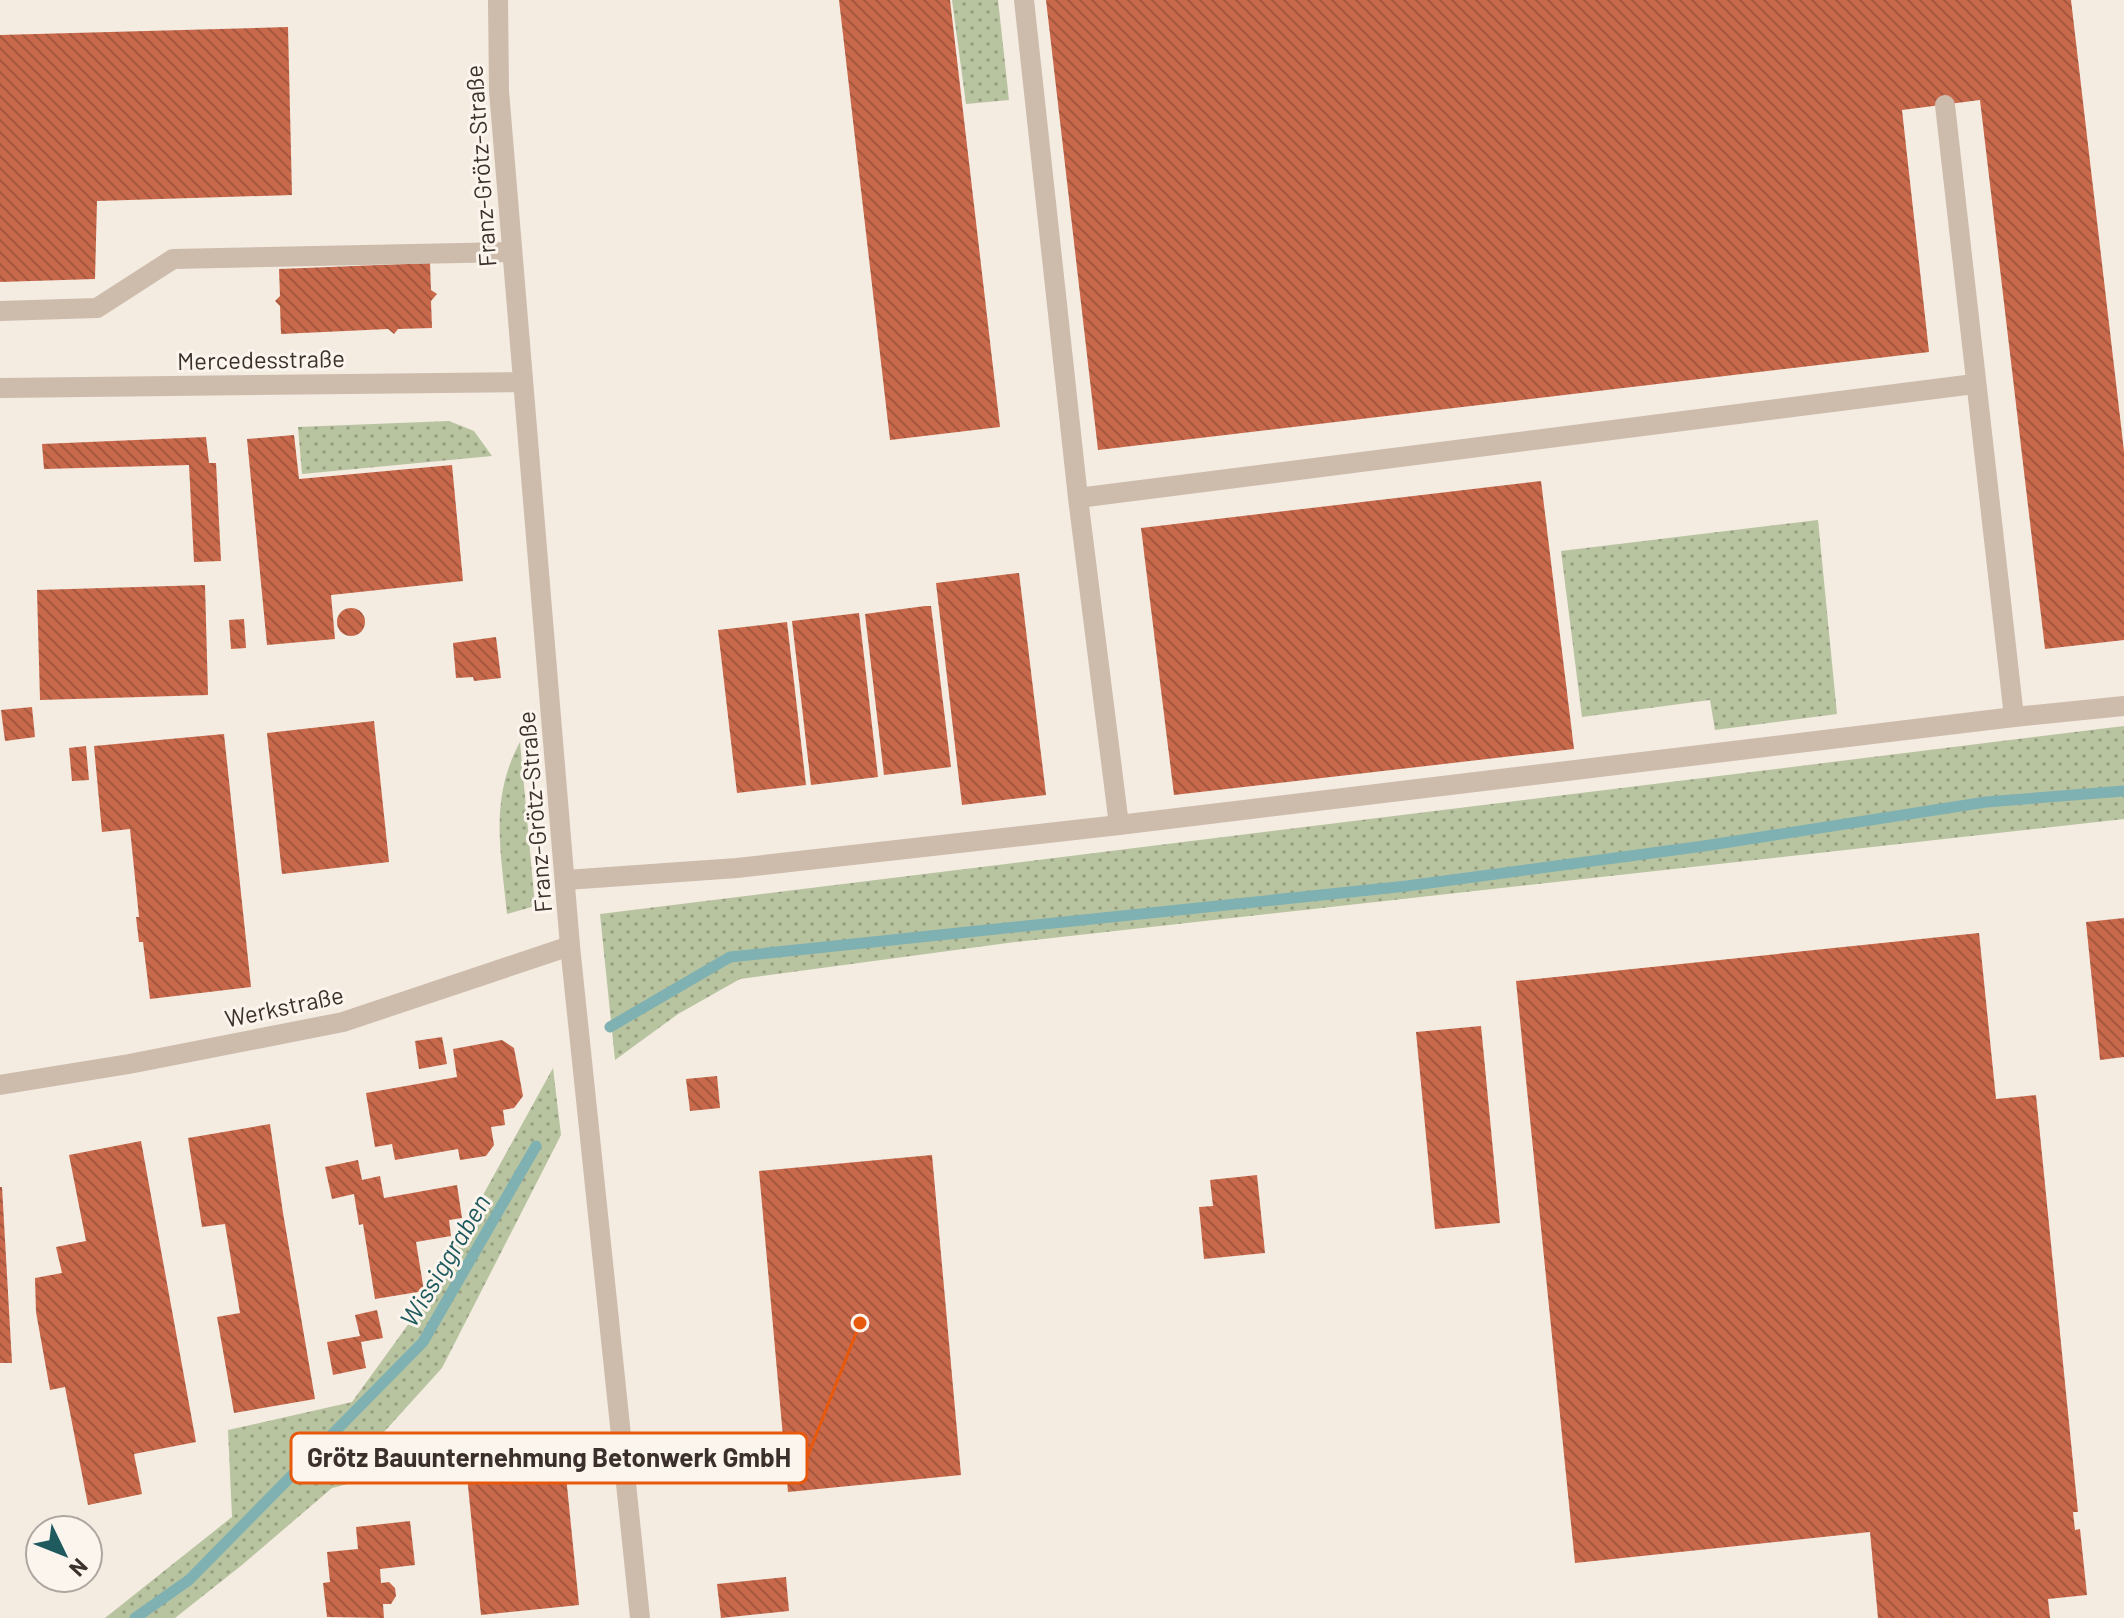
<svg xmlns="http://www.w3.org/2000/svg" width="2124" height="1618" viewBox="0 0 2124 1618" font-family="Barlow,sans-serif">
	<style>
		.grass { fill: url(#grass-dots) }
		.lines { fill: none; stroke-linecap: round; stroke-linejoin: round }
		.stream { stroke: #7fb0b2; stroke-width: 11 }
		.building { fill: url(#building-back-hatch) }
		.minor { stroke: #cdbbac; stroke-width: 20 }
		.labels { text-anchor: middle; dominant-baseline: central; stroke-width: 6; stroke-linejoin: round; paint-order: stroke }
		.street-label { font-size: 24px; fill: #3b302b; stroke: #fbf5ee }
		.water-label { font-size: 26px; font-style: italic; fill: #1f5a5e; stroke: #fbf5ee }
		.leader { fill: none; stroke: #e8590c; stroke-width: 3 }
		.callout-dot { fill: #e8590c; stroke: #fbf5ee; stroke-width: 3 }
		.callout { fill: #fbf5ee; stroke: #e8590c; stroke-width: 3 }
		.callout-label { font-size: 26px; text-anchor: middle; font-weight: bold; fill: #3b302b }
	</style>
	<defs>
		<pattern id="grass-dots" width="8" height="8" patternUnits="userSpaceOnUse" patternTransform="scale(2)"><rect width="8" height="8" fill="#b8c4a0"/><path d="M2 2h.1M6 6h.1" fill="none" stroke="#97a083" stroke-width="1.8" stroke-linecap="round"/></pattern>
		<pattern id="building-back-hatch" width="6" height="6" patternUnits="userSpaceOnUse" patternTransform="scale(2)"><rect width="6" height="6" fill="#c8694b"/><path d="M-1 5l2 2M0 0l6 6M5-1l2 2" fill="none" stroke="#a4573f"/></pattern>
	</defs>
	<rect width="100%" height="100%" fill="#f4ebe1"/>
	<!-- grass -->
	<g class="grass">
		<polygon points="952,0 998,0 1009,100 966,104"/>
		<polygon points="449,421 474,431 492,456 302,474 298,427"/>
		<polygon points="1818,520 1837,714 1715,730 1710,700 1582,717 1561,551"/>
		<polygon points="2124,726 2124,819 1015,942 740,979 678,1014 615,1060 600,914"/>
		<path d="M 520,742 L 535,906 L 507,914 C 501,852 489,799 520,742 Z"/>
		<polygon points="553,1068 561,1135 442,1368 374,1443 367,1479 332,1488 242,1565 175,1618 105,1618 232,1517 228,1430 352,1402 423,1304"/>
	</g>
	<g class="lines">
		<!-- stream -->
		<g class="stream">
			<polyline points="610,1027 730,957 1407,886 1704,846 1986,802 2124,791"/>
			<polyline points="135,1618 189,1580 423,1342 536,1146"/>
		</g>
	</g>
	<!-- building -->
	<g class="building">
		<polygon points="839,0 950,0 1000,427 890,440"/>
		<polygon points="1046,0 2071,0 2124,451 2124,640 2045,649 1980,100 1902,110 1929,352 1098,450"/>
		<polygon points="288,27 292,195 97,201 95,279 0,282 0,35"/>
		<polygon points="430,263 431,290 437,294 431,301 432,328 398,329 394,334 388,329 281,334 280,306 275,301 280,296 279,269"/>
		<polygon points="294,435 299,479 452,465 463,581 331,595 335,639 267,645 247,439"/>
		<polygon points="206,437 209,463 216,463 221,561 194,562 189,465 44,469 42,444"/>
		<polygon points="1541,481 1574,749 1174,795 1141,528"/>
		<polygon points="1019,573 1046,795 962,805 936,583"/>
		<polygon points="205,585 208,695 40,700 37,590"/>
		<polygon points="925,606 931,606 951,767 884,775 865,614"/>
		<circle cx="351" cy="622" r="14"/>
		<polygon points="859,613 878,777 811,785 792,621"/>
		<polygon points="244,619 246,648 231,649 229,620"/>
		<polygon points="787,622 806,785 737,793 718,630"/>
		<polygon points="496,637 501,678 474,681 473,677 456,678 453,643"/>
		<polygon points="32,707 35,737 5,741 1,710"/>
		<polygon points="374,721 389,862 282,874 267,733"/>
		<polygon points="224,734 251,987 150,999 143,942 139,942 136,917 139,917 130,829 102,832 94,746"/>
		<polygon points="86,746 89,780 72,781 69,748"/>
		<polygon points="2124,918 2124,1057 2100,1060 2086,922"/>
		<polygon points="1979,933 1996,1099 2036,1095 2078,1512 2073,1512 2075,1530 2080,1529 2087,1595 2048,1599 2050,1618 1878,1618 1870,1532 1575,1563 1516,981"/>
		<polygon points="1481,1026 1500,1223 1435,1229 1416,1032"/>
		<polygon points="442,1037 447,1064 419,1069 415,1041"/>
		<polygon points="502,1040 514,1048 523,1096 514,1108 503,1110 505,1125 491,1127 494,1145 486,1156 460,1160 458,1149 395,1160 392,1144 375,1147 366,1093 457,1077 453,1049"/>
		<polygon points="717,1076 720,1108 690,1111 686,1079"/>
		<polygon points="270,1124 283,1213 315,1399 234,1413 217,1317 240,1313 225,1224 202,1227 188,1138"/>
		<polygon points="141,1141 196,1442 134,1454 142,1494 88,1505 65,1387 50,1390 36,1312 35,1278 62,1273 56,1247 86,1241 69,1155"/>
		<polygon points="932,1155 961,1475 788,1492 759,1171"/>
		<polygon points="358,1160 362,1180 380,1176 384,1198 457,1185 462,1218 449,1220 451,1236 416,1242 424,1291 375,1299 363,1224 359,1225 354,1194 332,1199 325,1167"/>
		<polygon points="1257,1175 1265,1253 1204,1259 1199,1207 1213,1206 1210,1180"/>
		<polygon points="0,1187 2,1187 12,1363 0,1363"/>
		<polygon points="377,1310 383,1338 361,1342 366,1368 333,1375 327,1342 360,1336 355,1315"/>
		<polygon points="565,1466 579,1605 481,1615 467,1476"/>
		<polygon points="410,1521 415,1565 380,1569 381,1583 389,1582 395,1588 396,1596 391,1604 383,1604 384,1618 327,1617 323,1583 330,1582 327,1552 358,1549 356,1527"/>
		<polygon points="786,1577 789,1611 721,1618 717,1584"/>
	</g>
	<g class="lines">
		<!-- minor -->
		<g class="minor">
			<polyline points="498,0 499,91 570,946 640,1618"/>
			<polyline points="1024,0 1078,498 1119,825"/>
			<polyline points="1945,105 2014,717"/>
			<polyline points="0,311 97,308 173,259 512,252"/>
			<polyline points="0,388 523,382"/>
			<polyline points="1078,498 1974,384"/>
			<polyline points="566,880 737,868 1119,825 2014,717 2124,706"/>
			<polyline points="0,1085 129,1064 343,1022 570,946"/>
		</g>
	</g>
	<g class="labels">
		<!-- street labels -->
		<g class="street-label">
			<text transform="translate(480 166) rotate(-94)">Franz-Grötz-Straße</text>
			<text transform="translate(261 359) rotate(-1)">Mercedesstraße</text>
			<text transform="translate(534 812) rotate(-95)">Franz-Grötz-Straße</text>
			<text transform="translate(284 1006) rotate(-12)">Werkstraße</text>
		</g>
		<!-- water labels -->
		<g class="water-label">
			<text transform="translate(444 1260) rotate(-59)">Wissiggraben</text>
		</g>
	</g>
	<!-- callouts -->
	<path class="leader" d="M860 1323L807 1458"/>
	<circle class="callout-dot" cx="860" cy="1323" r="8"/>
	<rect class="callout" x="291" y="1433" width="516" height="50" rx="8"/>
	<g class="callout-label">
		<text x="549" y="1467">Grötz Bauunternehmung Betonwerk GmbH</text>
	</g>
	<!-- north arrow -->
	<g transform="translate(64 1554) rotate(133)"><circle r="38" fill="#fbf5ee" stroke="#aea6a0" stroke-width="2"/>
	<path d="M0-6L14 30L0 20L-14 30Z" fill="#1f5a5e"/>
	<text y="-12" font-size="22" font-weight="bold" text-anchor="middle" fill="#3b302b">N</text>
	</g>
</svg>
